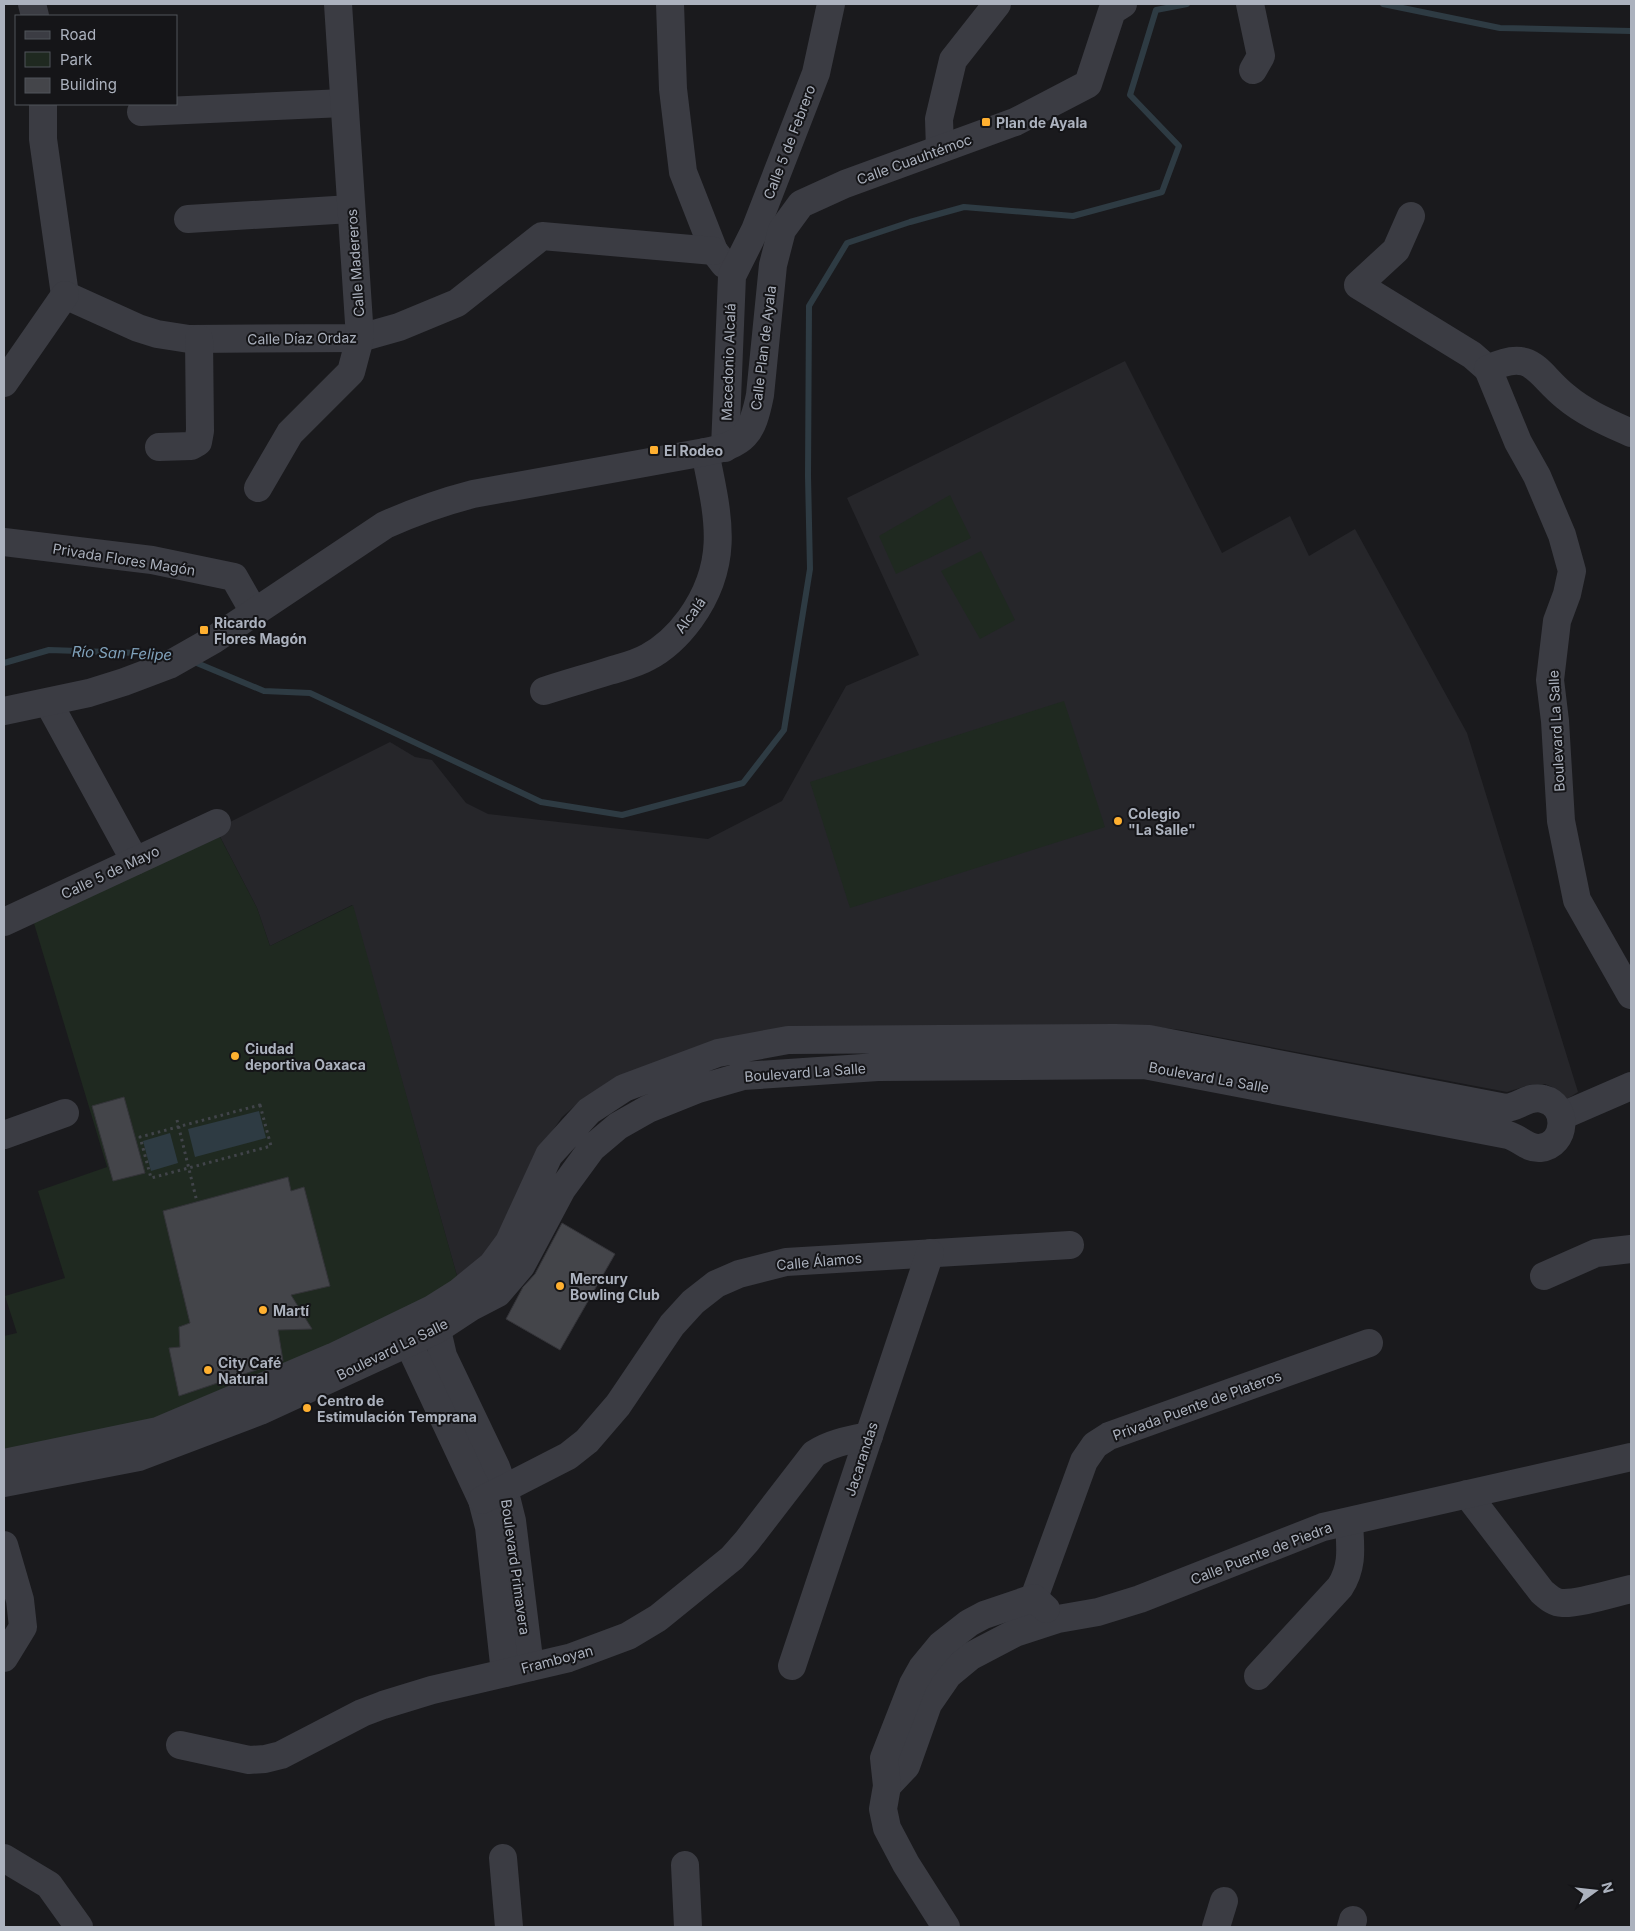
<svg xmlns="http://www.w3.org/2000/svg" width="1635" height="1931" viewBox="0 0 1635 1931" font-family="Inter,sans-serif">
	<style>
		.built { fill: #26262a }
		.green { fill: #1f2920 }
		.water { fill: #2e3b43 }
		.lines { fill: none; stroke-linecap: round; stroke-linejoin: round }
		.stream { stroke: #2e3b43; stroke-width: 6 }
		.building { fill: #44454a; stroke: #343439 }
		.path { stroke: #41444a; stroke-width: 3; stroke-dasharray: 2.5 4; stroke-linecap: butt }
		.minor { stroke: #3b3c43; stroke-width: 28 }
		.poi-dot { fill: #ffb030; stroke: #151518; stroke-width: 2 }
		.labels { text-anchor: middle; dominant-baseline: central; stroke-width: 4; stroke-linejoin: round; paint-order: stroke }
		.poi-label { font-size: 14px; font-weight: bold; fill: #acb2be; stroke: #151518; text-anchor: start }
		.street-label { font-size: 14px; fill: #acb2be; stroke: #151518 }
		.water-label { font-size: 15px; font-style: italic; fill: #80a2bb; stroke: #151518 }
	</style>
	<rect width="100%" height="100%" fill="#1a1a1d"/>
	<!-- built -->
	<polygon class="built" points="1125,361 1222,553 1290,516 1309,556 1355,529 1467,733 1578,1092 1567,1099 1552,1087 1545,1084 1537,1084 1529,1085 1507,1092 1181,1030 1148,1026 846,1032 584,1098 562,1117 551,1133 498,1243 459,1283 352,905 270,946 257,908 216,829 390,742 415,757 432,760 466,803 488,814 708,839 782,801 846,686 919,655 847,498"/>
	<!-- green -->
	<g class="green">
		<polygon points="950,495 971,538 896,574 879,536"/>
		<polygon points="981,551 1015,620 980,639 941,571"/>
		<polygon points="1064,701 1105,827 850,908 810,782"/>
		<polygon points="220,837 257,908 270,946 353,905 459,1283 406,1316 129,1431 4,1451 4,1336 17,1333 5,1296 65,1278 38,1191 107,1167 33,920"/>
	</g>
	<!-- water -->
	<g class="water">
		<polygon points="259,1111 266,1138 195,1157 188,1129"/>
		<polygon points="170,1133 178,1163 151,1171 143,1141"/>
	</g>
	<g class="lines">
		<!-- stream -->
		<g class="stream">
			<polyline points="1383,4 1500,28 1631,31"/>
			<polyline points="192,661 264,691 310,693 541,802 622,815 743,783 784,730 810,569 808,476 809,306 847,243 910,222 964,207 1073,216 1162,192 1179,146 1130,95 1156,10 1187,4"/>
			<polyline points="4,663 49,650 168,654"/>
		</g>
	</g>
	<!-- building -->
	<g class="building">
		<polygon points="124,1097 145,1173 113,1181 92,1106"/>
		<polygon points="288,1177 291,1191 304,1187 330,1286 291,1295 312,1329 278,1330 283,1361 179,1396 169,1348 180,1347 179,1327 190,1323 163,1211"/>
		<polygon points="562,1223 615,1254 560,1350 506,1319 523,1287 535,1274"/>
	</g>
	<g class="lines">
		<!-- path -->
		<g class="path">
			<polygon points="260,1105 271,1146 151,1178 140,1137"/>
			<polyline points="177,1120 197,1202"/>
		</g>
		<!-- minor -->
		<g class="minor">
			<polyline points="32,4 35,16"/>
			<polyline points="670,4 673,89 683,172 714,251 724,264"/>
			<polyline points="1250,4 1261,56 1253,70"/>
			<polyline points="43,104 43,139 65,295"/>
			<polyline points="141,112 344,103"/>
			<polyline points="940,149 939,119 953,60 997,4"/>
			<polyline points="1411,216 1396,250 1358,285 1472,355 1488,369"/>
			<polyline points="188,219 351,209"/>
			<polyline points="65,295 138,328 157,334 189,339 360,338 399,327 457,303 542,236 714,251"/>
			<polyline points="4,383 65,295"/>
			<path d="M 1631,433 C 1609,423 1585,413 1566,397 C 1536,373 1533,347 1488,369 L 1518,442 L 1537,476 L 1562,535 L 1572,571 L 1567,594 L 1557,621 L 1550,680 L 1555,721 L 1561,821 L 1577,900 L 1631,995"/>
			<polyline points="159,447 191,446 198,442 200,431 199,339"/>
			<polyline points="725,448 732,276 755,230 816,73 831,4"/>
			<polyline points="258,488 290,433 351,372 360,338 338,4"/>
			<polyline points="4,542 152,560 234,577 254,612"/>
			<path d="M 544,691 C 565,684 587,678 609,671 C 622,667 636,664 648,657 C 665,648 679,634 690,619 C 731,562 718,516 705,452"/>
			<polyline points="48,702 135,861"/>
			<path d="M 4,711 L 89,693 L 124,682 L 169,665 L 213,640 L 385,525 C 414,512 442,502 473,494 L 705,452 C 745,444 752,435 760,395 L 773,265 L 782,230 L 801,204 L 845,184 L 1015,122 L 1088,84 L 1112,11 L 1123,4"/>
			<polyline points="4,922 217,823"/>
			<polyline points="1562,1116 1631,1086"/>
			<polyline points="4,1135 65,1113"/>
			<polyline points="1544,1276 1596,1253 1631,1249"/>
			<polyline points="433,1313 443,1356 496,1467 504,1489 512,1521 530,1667"/>
			<polyline points="401,1327 482,1500 489,1527 505,1673"/>
			<path d="M 4,1463 L 158,1431 L 333,1357 L 432,1309 L 459,1292 L 492,1265 L 509,1242 L 549,1155 L 589,1111 L 624,1088 L 718,1053 L 788,1040 L 1115,1038 L 1149,1039 L 1506,1108 C 1519,1107 1529,1095 1543,1099 C 1569,1105 1567,1145 1540,1148 C 1528,1149 1519,1138 1508,1135 L 1144,1065 L 878,1067 L 743,1076 L 698,1089 L 648,1109 L 618,1126 L 592,1148 L 562,1189 L 521,1266 L 498,1293 L 471,1307 L 436,1330 L 260,1411 L 139,1457 L 4,1483"/>
			<path d="M 1467,1494 L 1542,1592 C 1548,1597 1554,1603 1562,1603 C 1579,1604 1613,1593 1631,1589"/>
			<polyline points="482,1500 568,1456 587,1441 618,1405 672,1325 693,1302 716,1284 739,1274 786,1262 1070,1245"/>
			<polyline points="4,1545 20,1600 23,1627 4,1658"/>
			<polyline points="1038,1625 1034,1598 1084,1461 1095,1445 1109,1436 1369,1343"/>
			<polyline points="792,1666 930,1253"/>
			<path d="M 1258,1676 L 1340,1587 C 1354,1565 1350,1546 1349,1522"/>
			<path d="M 180,1745 L 249,1760 L 265,1759 L 281,1755 L 362,1713 L 383,1705 L 432,1690 L 569,1658 L 628,1636 L 658,1618 L 732,1558 L 747,1541 L 814,1454 C 831,1443 849,1440 869,1436"/>
			<polyline points="887,1786 906,1766 928,1704 948,1675 971,1656 1015,1633 1058,1619 1098,1612 1140,1599 1323,1527 1631,1457"/>
			<polyline points="4,1858 49,1885 79,1927"/>
			<polyline points="503,1858 509,1927"/>
			<polyline points="685,1865 688,1927"/>
			<polyline points="946,1927 906,1864 887,1828 883,1809 887,1786 884,1758 913,1684 922,1668 941,1645 969,1623 984,1615 1034,1598 1046,1609"/>
			<polyline points="1216,1927 1224,1901"/>
			<polyline points="1351,1927 1353,1920"/>
		</g>
	</g>
	<!-- markers -->
	<g class="poi-dot">
		<rect x="981" y="117" width="10" height="10" rx="2.5"/>
		<rect x="649" y="445" width="10" height="10" rx="2.5"/>
		<rect x="199" y="625" width="10" height="10" rx="2.5"/>
		<circle cx="1118" cy="821" r="5"/>
		<circle cx="235" cy="1056" r="5"/>
		<circle cx="560" cy="1286" r="5"/>
		<circle cx="263" cy="1310" r="5"/>
		<circle cx="208" cy="1370" r="5"/>
		<circle cx="307" cy="1408" r="5"/>
	</g>
	<g class="labels">
		<!-- poi labels -->
		<g class="poi-label">
			<text x="996" y="122">Plan de Ayala</text>
			<text x="664" y="450">El Rodeo</text>
			<text x="214" y="622">Ricardo<tspan x="214" dy="16">Flores Magón</tspan></text>
			<text x="1128" y="813">Colegio<tspan x="1128" dy="16">"La Salle"</tspan></text>
			<text x="245" y="1048">Ciudad<tspan x="245" dy="16">deportiva Oaxaca</tspan></text>
			<text x="570" y="1278">Mercury<tspan x="570" dy="16">Bowling Club</tspan></text>
			<text x="273" y="1310">Martí</text>
			<text x="218" y="1362">City Café<tspan x="218" dy="16">Natural</tspan></text>
			<text x="317" y="1400">Centro de<tspan x="317" dy="16">Estimulación Temprana</tspan></text>
		</g>
		<!-- street labels -->
		<g class="street-label">
			<text transform="translate(789 142) rotate(-69)">Calle 5 de Febrero</text>
			<text transform="translate(914 159) rotate(-20)">Calle Cuauhtémoc</text>
			<text transform="translate(355 263) rotate(-94)">Calle Madereros</text>
			<text transform="translate(302 338) rotate(-1)">Calle Díaz Ordaz</text>
			<text transform="translate(763 348) rotate(-83)">Calle Plan de Ayala</text>
			<text transform="translate(728 362) rotate(-88)">Macedonio Alcalá</text>
			<text transform="translate(124 559) rotate(9)">Privada Flores Magón</text>
			<text transform="translate(690 615) rotate(-54)">Alcalá</text>
			<text transform="translate(1556 731) rotate(-93)">Boulevard La Salle</text>
			<text transform="translate(110 872) rotate(-25)">Calle 5 de Mayo</text>
			<text transform="translate(805 1072) rotate(-4)">Boulevard La Salle</text>
			<text transform="translate(1209 1077) rotate(10)">Boulevard La Salle</text>
			<text transform="translate(819 1261) rotate(-5)">Calle Álamos</text>
			<text transform="translate(392 1349) rotate(-26)">Boulevard La Salle</text>
			<text transform="translate(1197 1405) rotate(-20)">Privada Puente de Plateros</text>
			<text transform="translate(861 1459) rotate(-72)">Jacarandas</text>
			<text transform="translate(1261 1553) rotate(-21)">Calle Puente de Piedra</text>
			<text transform="translate(516 1567) rotate(82)">Boulevard Primavera</text>
			<text transform="translate(557 1659) rotate(-15)">Framboyan</text>
		</g>
		<!-- water labels -->
		<g class="water-label">
			<text transform="translate(122 653) rotate(2)">Río San Felipe</text>
		</g>
	</g>
	<!-- border -->
	<rect width="1635" height="1931" fill="none" stroke="#acb2be" stroke-width="10"/>
	<!-- legend -->
	<rect x="15" y="15" width="162" height="90" fill="#151518" stroke="#51545a"/>
	<rect x="25" y="31" width="25" height="8" fill="#3b3c43" stroke="#51545a"/>
	<text x="60" y="40" font-size="15" fill="#acb2be">Road</text>
	<rect x="25" y="52" width="25" height="15" fill="#1f2920" stroke="#51545a"/>
	<text x="60" y="65" font-size="15" fill="#acb2be">Park</text>
	<rect x="25" y="78" width="25" height="15" fill="#44454a" stroke="#51545a"/>
	<text x="60" y="90" font-size="15" fill="#acb2be">Building</text>
	<!-- north arrow -->
	<g transform="translate(1595 1891) rotate(75)" stroke="#151518" stroke-width="4" paint-order="stroke">
	<path d="M0-4L9 19L0 12L-9 19Z" fill="#acb2be"/>
	<text y="-8" font-size="14" font-weight="bold" text-anchor="middle" fill="#acb2be">N</text>
	</g>
</svg>
